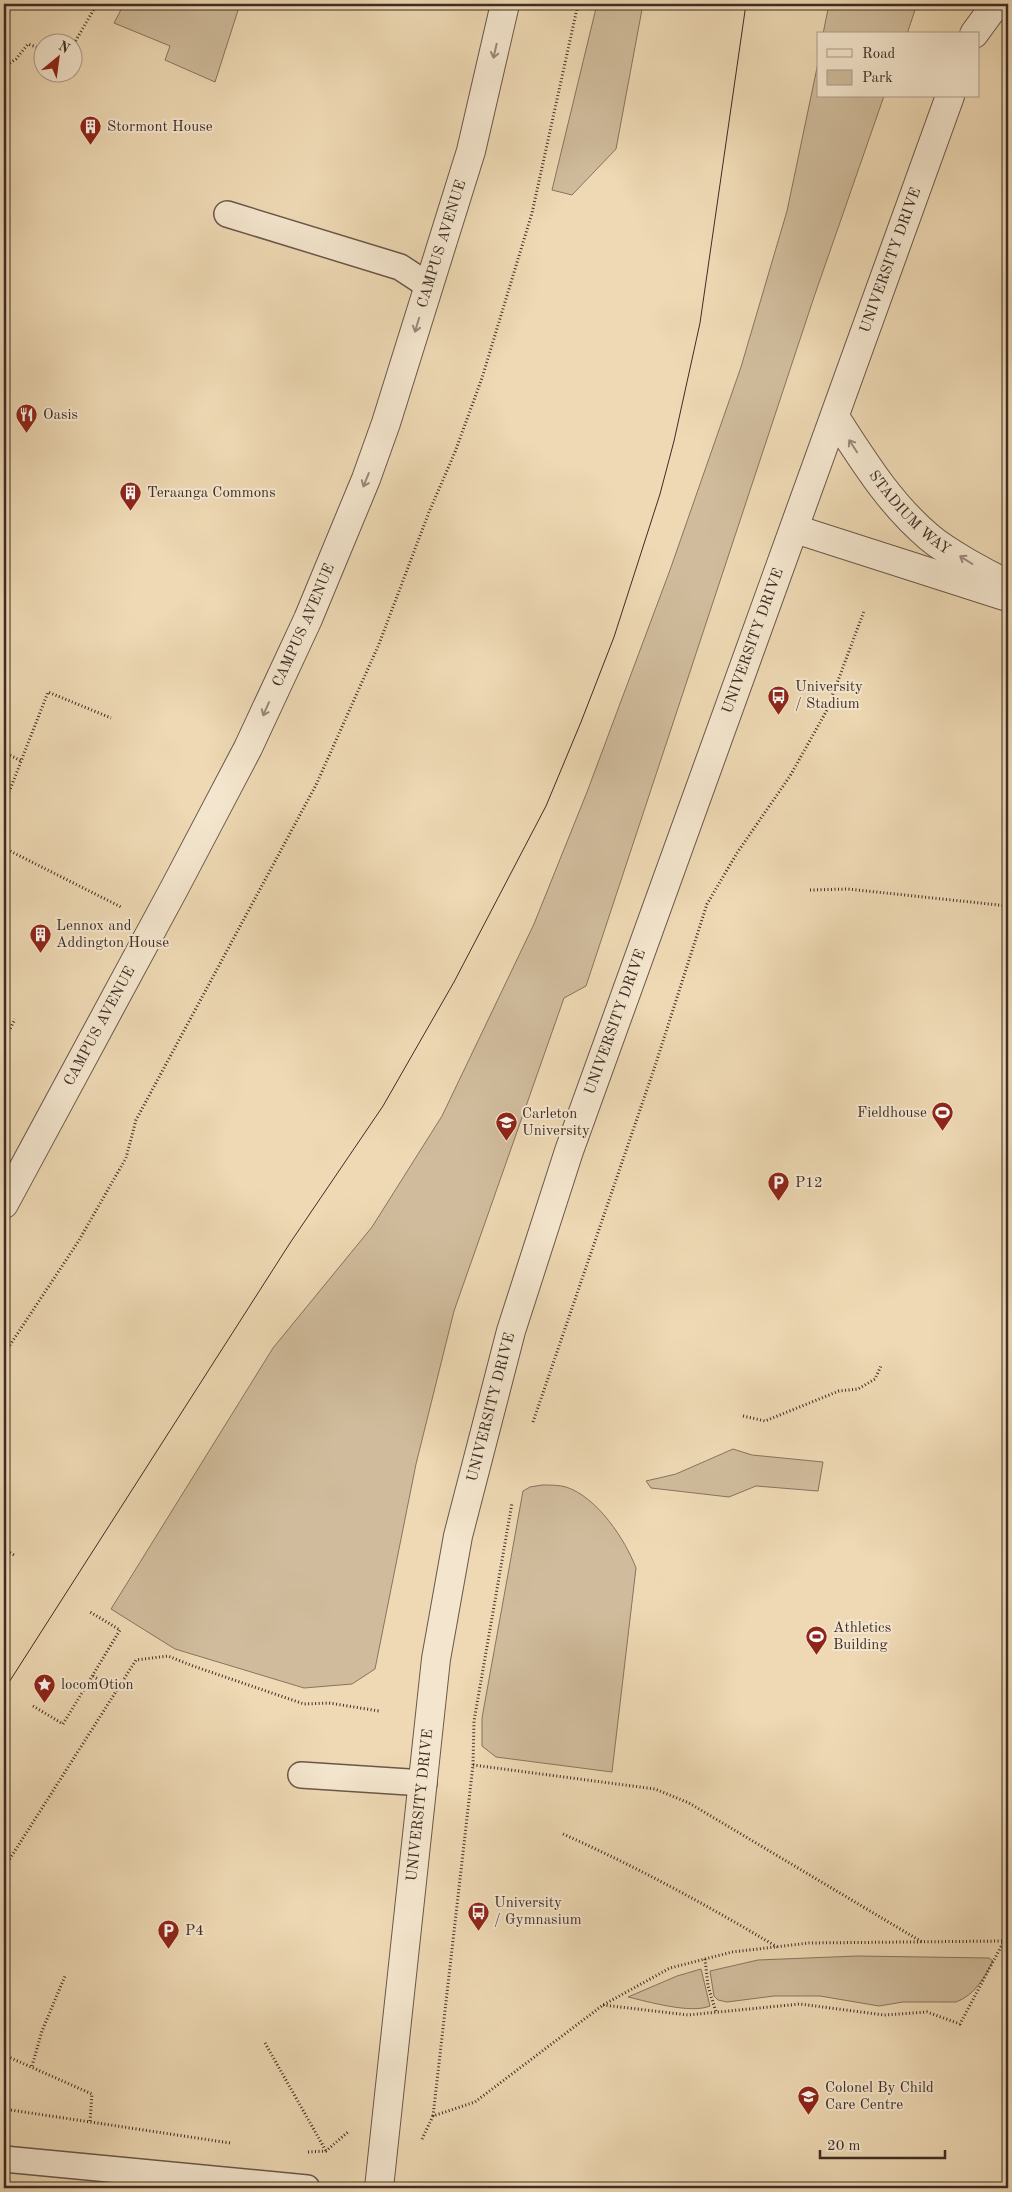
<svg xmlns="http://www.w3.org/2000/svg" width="1012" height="2192" viewBox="0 0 1012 2192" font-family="'Old Standard TT',serif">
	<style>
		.green { fill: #d0bc9c; stroke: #877460 }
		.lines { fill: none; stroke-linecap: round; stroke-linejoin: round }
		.service-casing { stroke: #6a5749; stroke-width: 28 }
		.minor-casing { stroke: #6a5749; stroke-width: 30 }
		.tertiary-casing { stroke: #6a5749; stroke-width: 30 }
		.path { stroke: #3e2c25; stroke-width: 3; stroke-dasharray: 1 2.5; stroke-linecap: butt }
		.service { stroke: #f4e6ce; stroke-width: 25 }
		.minor { stroke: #f4e6ce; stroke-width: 28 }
		.tertiary { stroke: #f4e6ce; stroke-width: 28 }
		.tram { stroke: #3e2c25; stroke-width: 1 }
		.oneway { stroke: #99897a }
		.labels { text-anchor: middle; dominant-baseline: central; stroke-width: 4; stroke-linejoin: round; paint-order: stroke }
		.poi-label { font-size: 15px; fill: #3e2c25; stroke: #f4e6ce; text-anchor: start }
		.street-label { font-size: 15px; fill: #3e2c25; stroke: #f4e6ce }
	</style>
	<rect width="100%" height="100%" fill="#eed9b4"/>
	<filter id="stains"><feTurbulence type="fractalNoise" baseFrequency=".004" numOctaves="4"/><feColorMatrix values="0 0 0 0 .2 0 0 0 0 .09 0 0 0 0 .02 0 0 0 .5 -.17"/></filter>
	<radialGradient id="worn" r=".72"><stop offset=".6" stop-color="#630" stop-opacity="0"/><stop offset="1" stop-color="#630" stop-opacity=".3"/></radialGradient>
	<!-- green -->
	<g class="green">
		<polygon points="124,4 240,4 215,82 165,60 170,46 114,23"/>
		<polygon points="597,4 643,4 616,149 572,195 552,190"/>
		<polygon points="829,4 917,4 907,34 823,34"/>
		<polygon points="818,63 818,96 884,96 814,297 586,986 564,998 454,1311 416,1464 375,1669 352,1684 304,1688 175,1649 111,1609 273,1348 372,1227 442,1116 534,924 587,792 670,570 741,367 787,211"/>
		<polygon points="733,1449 752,1455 823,1462 818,1491 756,1486 729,1497 651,1488 646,1481 676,1474"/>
		<path d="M 542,1485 C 550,1485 559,1485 566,1487 C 597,1497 625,1539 636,1568 L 612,1772 L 496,1757 L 482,1746 L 482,1718 L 523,1491 L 530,1487 Z"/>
		<path d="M 857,1956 L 989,1958 L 993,1961 C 984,1978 975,1995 956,2002 L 903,2002 L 879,2006 L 820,1996 L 774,1996 L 727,2002 L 718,2000 L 714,1996 L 710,1971 L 758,1960 Z"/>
		<path d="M 701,1969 L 710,2006 C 691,2014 649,2002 628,1997 L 677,1976 Z"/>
	</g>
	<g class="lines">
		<defs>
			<g id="service">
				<polyline points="227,214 400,267 429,286"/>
				<polyline points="301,1775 424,1783"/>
				<polyline points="4,2159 307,2188"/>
			</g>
			<g id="minor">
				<path id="s1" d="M 835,417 C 863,460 889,503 929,537 C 948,553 985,573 1008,584"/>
				<polyline points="795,529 1004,596"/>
			</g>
			<g id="tertiary">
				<polyline points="974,34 996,4"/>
				<path id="s2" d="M 4,1204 L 175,887 L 248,748 L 308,619 L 366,479 L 386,423 L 471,151 L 505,4"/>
				<path id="s3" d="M 379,2188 L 436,1659 L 458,1536 L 511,1331 L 569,1151 L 950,96"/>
			</g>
		</defs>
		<!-- service casing -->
		<use href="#service" class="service-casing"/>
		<!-- minor casing -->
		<use href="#minor" class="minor-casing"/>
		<!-- tertiary casing -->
		<use href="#tertiary" class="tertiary-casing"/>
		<!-- path -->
		<g class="path">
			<polyline points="72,47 97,4"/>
			<polyline points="4,67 16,59 28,44 42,49"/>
			<polyline points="4,752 21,761"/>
			<polyline points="4,805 48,692 111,718"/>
			<polyline points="4,848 121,907"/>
			<polyline points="810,890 848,889 1008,906"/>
			<polyline points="4,1041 15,1019"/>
			<polyline points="4,1354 78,1242 126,1158 136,1120 316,785 379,644 429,512 455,452 482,378 532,213 578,4"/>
			<polyline points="743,1416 765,1421 839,1391 858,1389 875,1379 881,1366"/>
			<polyline points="533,1422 655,1066 707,904 737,853 790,776 827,710 864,611"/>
			<polyline points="4,1549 14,1555"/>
			<polyline points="93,1676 117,1691"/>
			<polyline points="33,1706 63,1724 120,1630 90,1612"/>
			<polyline points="473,1765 655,1789 689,1803 922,1942"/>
			<path d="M 563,1834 C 637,1867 707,1905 777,1947"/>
			<polyline points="4,1868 136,1660 168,1656 193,1666 304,1704 329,1703 379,1711"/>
			<polyline points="705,1959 708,1986 716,2012"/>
			<polyline points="603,2005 688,2015 800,2004 884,2015 927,2012 960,2024 1004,1941 1008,1874"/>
			<polyline points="265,2043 326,2151"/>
			<polyline points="4,2055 92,2094 90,2121"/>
			<polyline points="32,2066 42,2031 65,1976"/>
			<polyline points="4,2109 230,2143"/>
			<polyline points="433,2116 473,1765 474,1721 512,1503"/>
			<polyline points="422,2139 433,2116 475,2102 603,2005 670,1968 732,1952 809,1943 1004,1941 1008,1936"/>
			<polyline points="308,2152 326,2151 348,2132"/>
		</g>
		<!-- service -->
		<use href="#service" class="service"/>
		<!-- minor -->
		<use href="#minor" class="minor"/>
		<!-- tertiary -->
		<use href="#tertiary" class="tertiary"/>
		<!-- tram -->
		<polyline class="tram" points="4,1690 290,1243 383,1106 454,982 546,806 581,722 614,637 660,494 674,441 700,323 746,4"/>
	</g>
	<!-- one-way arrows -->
	<defs><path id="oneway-shaft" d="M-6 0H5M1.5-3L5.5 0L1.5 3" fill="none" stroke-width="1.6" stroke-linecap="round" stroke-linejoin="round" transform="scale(1.25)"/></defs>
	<g class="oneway">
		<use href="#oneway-shaft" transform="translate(495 51) rotate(103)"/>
		<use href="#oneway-shaft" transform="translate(417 325) rotate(107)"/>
		<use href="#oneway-shaft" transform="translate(853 446) rotate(-123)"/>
		<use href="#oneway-shaft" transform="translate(366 480) rotate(112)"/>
		<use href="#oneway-shaft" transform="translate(966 560) rotate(-148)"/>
		<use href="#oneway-shaft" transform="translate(266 709) rotate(114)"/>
	</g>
	<!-- icons -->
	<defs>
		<symbol id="building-pin" viewBox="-11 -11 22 30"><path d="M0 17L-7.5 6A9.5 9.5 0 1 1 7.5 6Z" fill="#8f2418" stroke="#f4e6ce"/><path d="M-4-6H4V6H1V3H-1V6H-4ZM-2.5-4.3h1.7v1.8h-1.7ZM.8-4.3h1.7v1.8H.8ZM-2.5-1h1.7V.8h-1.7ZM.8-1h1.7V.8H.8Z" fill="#fff"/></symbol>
		<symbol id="restaurant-pin" viewBox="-11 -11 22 30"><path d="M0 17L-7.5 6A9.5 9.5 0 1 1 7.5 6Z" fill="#8f2418" stroke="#f4e6ce"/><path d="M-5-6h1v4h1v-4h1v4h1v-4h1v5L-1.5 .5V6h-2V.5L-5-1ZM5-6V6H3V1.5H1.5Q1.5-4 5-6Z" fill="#fff"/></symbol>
		<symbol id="bus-pin" viewBox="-11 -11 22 30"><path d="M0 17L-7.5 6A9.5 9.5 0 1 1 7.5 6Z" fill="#8f2418" stroke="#f4e6ce"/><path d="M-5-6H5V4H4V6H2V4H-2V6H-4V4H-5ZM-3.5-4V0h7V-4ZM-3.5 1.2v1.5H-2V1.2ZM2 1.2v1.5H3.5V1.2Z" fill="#fff"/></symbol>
		<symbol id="stadium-pin" viewBox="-11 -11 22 30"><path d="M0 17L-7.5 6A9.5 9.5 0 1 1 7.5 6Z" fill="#8f2418" stroke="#f4e6ce"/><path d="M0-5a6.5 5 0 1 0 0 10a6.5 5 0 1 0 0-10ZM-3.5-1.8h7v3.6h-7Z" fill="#fff"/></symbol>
		<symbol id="university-pin" viewBox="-11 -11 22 30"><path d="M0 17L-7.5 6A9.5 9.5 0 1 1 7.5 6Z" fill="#8f2418" stroke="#f4e6ce"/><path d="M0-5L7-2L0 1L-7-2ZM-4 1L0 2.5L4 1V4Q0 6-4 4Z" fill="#fff"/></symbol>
		<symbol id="parking-pin" viewBox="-11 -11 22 30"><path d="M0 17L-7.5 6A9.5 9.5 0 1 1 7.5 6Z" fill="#8f2418" stroke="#f4e6ce"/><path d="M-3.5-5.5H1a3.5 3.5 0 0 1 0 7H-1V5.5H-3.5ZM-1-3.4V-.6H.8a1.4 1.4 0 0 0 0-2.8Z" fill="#fff"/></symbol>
		<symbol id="sight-pin" viewBox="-11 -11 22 30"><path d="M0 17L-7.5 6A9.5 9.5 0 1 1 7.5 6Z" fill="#8f2418" stroke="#f4e6ce"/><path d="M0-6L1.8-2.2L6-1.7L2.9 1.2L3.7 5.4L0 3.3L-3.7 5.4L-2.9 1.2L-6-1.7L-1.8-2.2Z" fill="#fff"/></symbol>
		<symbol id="school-pin" viewBox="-11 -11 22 30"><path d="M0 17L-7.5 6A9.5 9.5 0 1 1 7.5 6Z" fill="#8f2418" stroke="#f4e6ce"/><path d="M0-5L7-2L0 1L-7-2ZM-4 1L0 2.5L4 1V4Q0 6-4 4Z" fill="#fff"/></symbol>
	</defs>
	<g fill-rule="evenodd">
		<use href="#building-pin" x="78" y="114" width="25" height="34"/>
		<use href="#restaurant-pin" x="14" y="402" width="25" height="34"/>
		<use href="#building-pin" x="118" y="480" width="25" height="34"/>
		<use href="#bus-pin" x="766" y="684" width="25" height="34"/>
		<use href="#building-pin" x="28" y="922" width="25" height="34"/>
		<use href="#stadium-pin" x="930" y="1100" width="25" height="34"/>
		<use href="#university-pin" x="494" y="1110" width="25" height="34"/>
		<use href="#parking-pin" x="766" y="1170" width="25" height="34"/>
		<use href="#stadium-pin" x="804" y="1624" width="25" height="34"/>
		<use href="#sight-pin" x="32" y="1672" width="25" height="34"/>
		<use href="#bus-pin" x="466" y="1900" width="25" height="34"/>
		<use href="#parking-pin" x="156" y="1918" width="25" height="34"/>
		<use href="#school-pin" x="796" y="2084" width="25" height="34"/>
	</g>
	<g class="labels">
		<!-- poi labels -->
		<g class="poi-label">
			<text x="107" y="127">Stormont House</text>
			<text x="43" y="415">Oasis</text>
			<text x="147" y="493">Teraanga Commons</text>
			<text x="795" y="687">University<tspan x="795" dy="17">/ Stadium</tspan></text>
			<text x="56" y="926">Lennox and<tspan x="56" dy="17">Addington House</tspan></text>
			<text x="927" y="1113" text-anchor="end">Fieldhouse</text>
			<text x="522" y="1114">Carleton<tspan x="522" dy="17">University</tspan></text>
			<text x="795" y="1183">P12</text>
			<text x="833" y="1628">Athletics<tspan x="833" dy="17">Building</tspan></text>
			<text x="61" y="1685">locomOtion</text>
			<text x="494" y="1903">University<tspan x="494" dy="17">/ Gymnasium</tspan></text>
			<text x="185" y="1931">P4</text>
			<text x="825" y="2088">Colonel By Child<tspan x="825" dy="17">Care Centre</tspan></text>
		</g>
		<!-- street labels -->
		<g class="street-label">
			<text stroke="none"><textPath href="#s2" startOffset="1058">CAMPUS AVENUE</textPath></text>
			<text stroke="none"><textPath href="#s3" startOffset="2005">UNIVERSITY DRIVE</textPath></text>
			<text stroke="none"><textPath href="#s1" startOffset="122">STADIUM WAY</textPath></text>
			<text stroke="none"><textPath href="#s2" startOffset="652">CAMPUS AVENUE</textPath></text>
			<text stroke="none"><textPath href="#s3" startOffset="1600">UNIVERSITY DRIVE</textPath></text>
			<text stroke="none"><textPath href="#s3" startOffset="1195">UNIVERSITY DRIVE</textPath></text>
			<text stroke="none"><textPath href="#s2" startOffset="202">CAMPUS AVENUE</textPath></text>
			<text stroke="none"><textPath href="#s3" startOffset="790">UNIVERSITY DRIVE</textPath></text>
			<text stroke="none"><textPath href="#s3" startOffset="385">UNIVERSITY DRIVE</textPath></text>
		</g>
	</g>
	<!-- margin -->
	<rect width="1012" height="2192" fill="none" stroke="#eed9b4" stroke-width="20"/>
	<rect x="5" y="5" width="1002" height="2182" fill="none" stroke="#3e2c25" stroke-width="2.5"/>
	<rect x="10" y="10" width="992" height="2172" fill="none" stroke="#3e2c25"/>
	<!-- legend -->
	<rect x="817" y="32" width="162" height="65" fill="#f4e6ce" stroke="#ab9c8a"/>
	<rect x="827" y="49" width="25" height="8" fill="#f4e6ce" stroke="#ab9c8a"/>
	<text x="862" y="58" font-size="15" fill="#3e2c25">Road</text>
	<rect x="827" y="70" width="25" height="15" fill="#d0bc9c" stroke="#ab9c8a"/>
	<text x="862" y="82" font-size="15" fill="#3e2c25">Park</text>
	<!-- north arrow -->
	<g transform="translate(58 58) rotate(29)"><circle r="24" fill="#f4e6ce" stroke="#ab9c8a"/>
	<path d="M0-4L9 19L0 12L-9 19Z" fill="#8f2418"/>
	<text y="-8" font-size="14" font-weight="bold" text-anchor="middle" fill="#3e2c25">N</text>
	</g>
	<!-- scale -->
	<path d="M820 2150v8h125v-8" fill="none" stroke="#3e2c25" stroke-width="2.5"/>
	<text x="827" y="2150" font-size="15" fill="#3e2c25" stroke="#f4e6ce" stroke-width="4" paint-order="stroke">20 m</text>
	<rect width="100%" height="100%" filter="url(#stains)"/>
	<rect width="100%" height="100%" fill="url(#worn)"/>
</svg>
